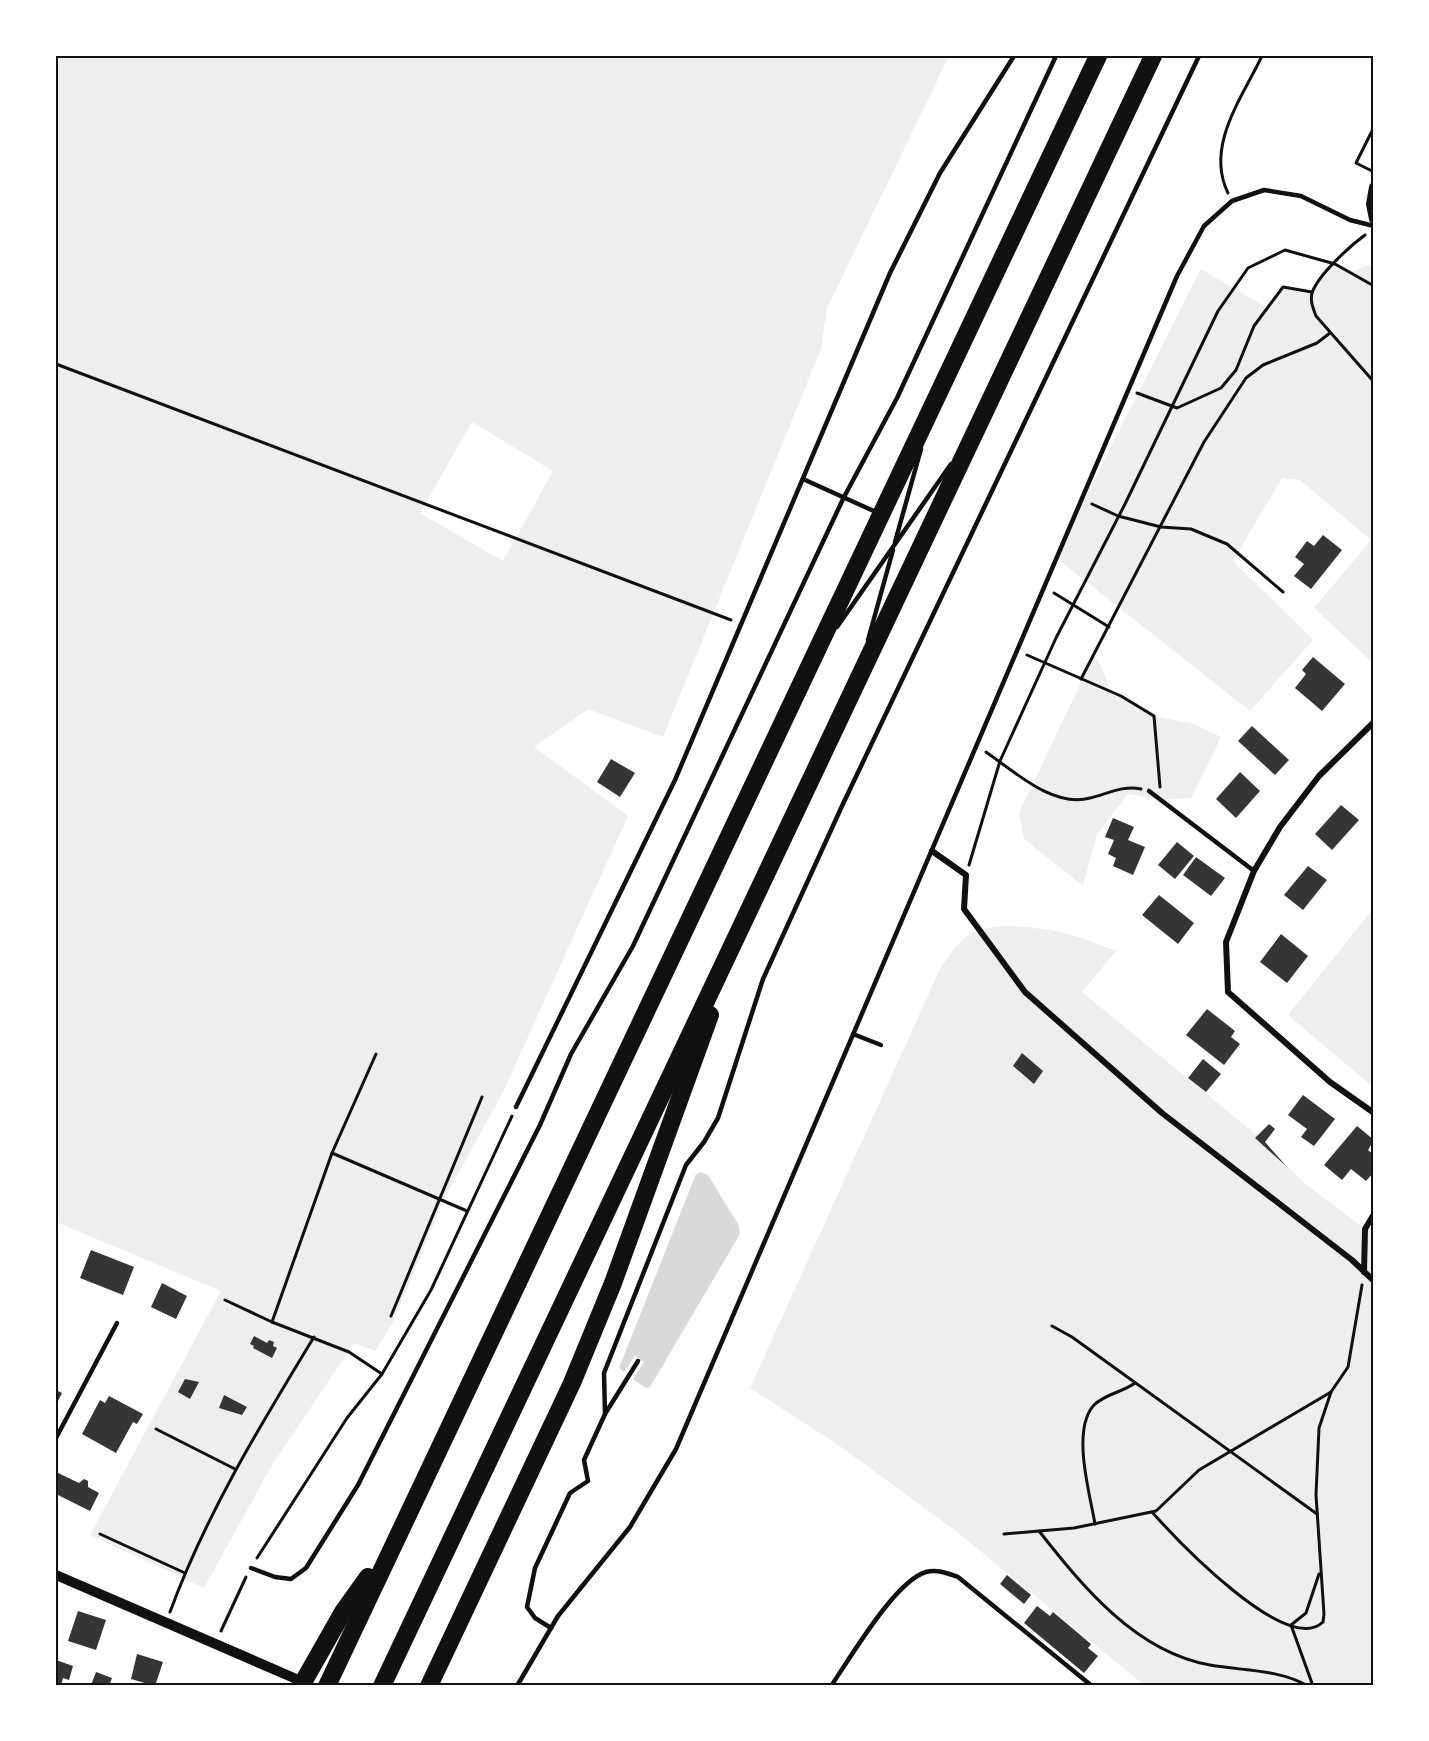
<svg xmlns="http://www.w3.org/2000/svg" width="1429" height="1741" viewBox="0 0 1429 1741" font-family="Merriweather,serif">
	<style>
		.green { fill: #eee; fill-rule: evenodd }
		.water { fill: #d9d9d9 }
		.building { fill: #353535 }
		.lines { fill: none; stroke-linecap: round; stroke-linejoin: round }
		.path { stroke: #111; stroke-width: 3 }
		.service { stroke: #111; stroke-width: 4.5 }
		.minor { stroke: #111; stroke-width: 6 }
		.tertiary { stroke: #111; stroke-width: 10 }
		.motorway { stroke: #111; stroke-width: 18 }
		.neatline { fill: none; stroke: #111; stroke-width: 2 }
	</style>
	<rect width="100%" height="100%" fill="#fff"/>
	<!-- green -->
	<g class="green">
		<path d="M 56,56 L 949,56 L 827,308 L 821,349 L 663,737 L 588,709 L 534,747 L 628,816 L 503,1092 L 443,1201 L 393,1323 L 375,1351 L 354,1343 L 272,1465 L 204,1588 L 90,1535 L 221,1291 L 56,1222 ZM 472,422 L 553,471 L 503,561 L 420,513 Z"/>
		<polygon points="1335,264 1350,272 1373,264 1373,663 1314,608 1371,540 1300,480 1282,478 1233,561 1313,640 1250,711 1055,557 1201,269 1266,307 1283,287 1312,292"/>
		<polygon points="1094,655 1102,668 1111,692 1154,716 1194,724 1221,737 1191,798 1161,800 1128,794 1097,834 1083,886 1024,839 1019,813"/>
		<polygon points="1373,909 1373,1087 1288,1015"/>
		<path d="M 1004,926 C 1047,927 1076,934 1116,951 L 1082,992 L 1259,1137 L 1304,1183 L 1365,1229 L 1373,1226 L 1373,1685 L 1144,1685 L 956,1531 L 837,1444 L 750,1388 L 940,969 C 961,939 966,929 1004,926 Z"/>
	</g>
	<!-- water -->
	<polygon class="water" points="701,1172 708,1175 739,1226 740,1234 650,1387 646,1388 633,1379 644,1362 635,1356 624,1372 619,1368 696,1174"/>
	<!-- building -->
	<g class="building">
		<polygon points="1323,535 1342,550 1311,589 1294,576 1304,564 1295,557 1307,541 1314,546"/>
		<polygon points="1313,657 1345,684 1322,711 1295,688 1306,674 1302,670"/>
		<polygon points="1252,726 1289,760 1275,775 1238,741"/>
		<polygon points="611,759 635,773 620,797 597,782"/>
		<polygon points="1240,772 1260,791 1236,818 1216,799"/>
		<polygon points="1341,805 1359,820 1332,850 1315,834"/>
		<polygon points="1113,818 1134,827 1128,840 1145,847 1133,875 1113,866 1116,858 1108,854 1114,840 1105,837"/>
		<polygon points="1177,842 1194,856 1175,879 1158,865"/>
		<polygon points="1196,857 1225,878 1211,896 1183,875"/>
		<polygon points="1308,866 1327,880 1303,910 1284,895"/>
		<polygon points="1159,895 1194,923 1178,944 1142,915"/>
		<polygon points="1281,934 1308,956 1287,983 1260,962"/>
		<polygon points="1207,1009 1235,1031 1231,1037 1240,1044 1224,1065 1186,1035"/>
		<polygon points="1022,1053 1043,1071 1034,1084 1013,1066"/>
		<polygon points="1203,1059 1221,1074 1206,1092 1188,1078"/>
		<polygon points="1303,1095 1335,1119 1314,1146 1301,1137 1307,1129 1288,1115"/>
		<polygon points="1269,1124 1275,1129 1265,1142 1287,1167 1255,1138"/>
		<polygon points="1357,1126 1374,1140 1368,1150 1374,1155 1374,1172 1366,1181 1351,1169 1342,1180 1324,1165"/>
		<polygon points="91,1250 134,1267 123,1295 80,1278"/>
		<polygon points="162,1283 187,1296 176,1319 151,1307"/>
		<polygon points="254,1336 267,1343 269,1340 274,1342 273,1346 277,1348 272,1358 253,1348 254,1346 250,1344"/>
		<polygon points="185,1379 199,1382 190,1399 178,1392"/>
		<polygon points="56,1390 62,1393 56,1405"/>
		<polygon points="224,1395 247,1407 242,1415 219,1408"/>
		<polygon points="109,1396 143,1414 137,1424 133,1422 116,1453 82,1434 100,1400 105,1403"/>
		<polygon points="56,1472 79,1483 84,1479 88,1481 88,1487 99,1493 90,1511 58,1495 56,1491"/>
		<polygon points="1007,1575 1031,1595 1024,1604 1000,1584"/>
		<polygon points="1037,1606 1050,1616 1053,1612 1091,1644 1088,1648 1098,1656 1084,1673 1024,1623"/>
		<polygon points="78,1611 106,1620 96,1650 68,1641"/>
		<polygon points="137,1654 163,1662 155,1686 131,1679"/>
		<polygon points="56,1660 73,1666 69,1680 63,1678 61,1686 56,1686"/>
		<polygon points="96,1672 112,1678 109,1686 91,1685"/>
	</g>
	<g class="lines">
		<!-- path -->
		<g class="path">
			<polyline points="1374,127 1356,163 1374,172"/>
			<path d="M 1228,193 C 1205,146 1242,98 1262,56"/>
			<path d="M 1365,235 C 1350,246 1318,275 1312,293 C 1310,301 1313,308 1316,316 L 1374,382"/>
			<polyline points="56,364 731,620"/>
			<polyline points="1137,393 1177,408 1221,388 1236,370 1254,326 1283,287 1312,292"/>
			<polyline points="1092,504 1118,516 1161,527 1191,529 1227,544 1283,592"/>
			<polyline points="1054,593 1109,627"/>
			<polyline points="1027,655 1121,696 1154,716 1160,787"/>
			<polyline points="1081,679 1204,442 1246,378 1263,365 1317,343 1330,333"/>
			<path d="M 986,752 C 1015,772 1053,808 1090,798 C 1107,794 1123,785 1141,789"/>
			<polyline points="969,865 1000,761 1056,638 1125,504 1218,311 1248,268 1285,250 1335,264 1374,286"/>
			<polyline points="332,1153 467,1211"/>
			<polyline points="225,1300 272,1322 332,1153 376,1054"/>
			<polyline points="391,1316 482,1097"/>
			<polyline points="272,1322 349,1352 382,1374"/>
			<polyline points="1052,1326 1072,1337 1317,1514"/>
			<polyline points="156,1429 235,1469"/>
			<path d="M 1152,1512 C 1176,1539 1287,1657 1323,1622 L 1324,1614 L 1316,1495 L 1319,1428 L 1331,1392"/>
			<path d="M 1095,1524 C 1090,1494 1071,1430 1094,1405 C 1105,1394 1123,1392 1135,1383"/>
			<path d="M 1039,1531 C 1083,1587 1136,1652 1210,1665 C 1244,1671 1278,1669 1308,1686"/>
			<polyline points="100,1534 185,1573"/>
			<polyline points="1004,1534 1074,1528 1156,1511 1199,1470 1331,1392 1348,1367 1362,1285"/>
			<polyline points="257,1558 347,1418 382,1374 431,1290 512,1116"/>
			<path d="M 170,1612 C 206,1514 260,1426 314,1337"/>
			<polyline points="221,1631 246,1577"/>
			<polyline points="1313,1686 1291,1625 1306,1613 1319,1574"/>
		</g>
		<!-- service -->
		<g class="service">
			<polyline points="803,479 876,512"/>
			<polyline points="895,542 921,449"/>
			<polyline points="837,627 951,464"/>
			<polyline points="868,640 893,550"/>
			<polyline points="1149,791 1254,871"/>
			<polyline points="853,1034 881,1045"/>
			<polyline points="516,1107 675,780 890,273 940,173 1014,56"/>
			<polyline points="605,1414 638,1361"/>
			<polyline points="56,1438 117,1323"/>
			<polyline points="251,1568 275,1577 291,1579 306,1568 358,1485 540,1125 571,1054 633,946 844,497 897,398 1056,56"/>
			<polyline points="551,1628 535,1618 527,1607 535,1568 570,1493 588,1481 584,1460 605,1414 604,1373 686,1165 704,1142 718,1118 763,979 842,806 1199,56"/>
			<polyline points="517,1686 558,1616 630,1527 676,1449 1177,276 1204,226 1232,201 1264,190 1301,196 1350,220 1374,226"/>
			<path d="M 831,1686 C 851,1657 895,1581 926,1572 C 937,1569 947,1573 958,1577 L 1092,1686"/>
		</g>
		<!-- minor -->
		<g class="minor">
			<polyline points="1374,722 1319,776 1280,827 1254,871 1226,942 1228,992 1330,1082 1374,1113"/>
			<polyline points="932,851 966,875 964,909 1025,992 1162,1113 1352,1260 1374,1281"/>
			<polyline points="1364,1272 1365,1229 1374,1214"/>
		</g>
		<!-- tertiary -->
		<g class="tertiary">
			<polyline points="1374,187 1371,204 1374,219"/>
			<polyline points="56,1575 294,1678 305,1685"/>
		</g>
		<!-- motorway -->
		<g class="motorway">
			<polyline points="301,1686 343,1612 368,1577"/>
			<polyline points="327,1686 1098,56"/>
			<polyline points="382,1686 1153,56"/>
			<polyline points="429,1686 572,1383 613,1283 710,1015"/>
		</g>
	</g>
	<!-- border -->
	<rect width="1429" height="1741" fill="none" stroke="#ffffff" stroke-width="114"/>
	<rect x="57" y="57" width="1315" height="1627" class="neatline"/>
</svg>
